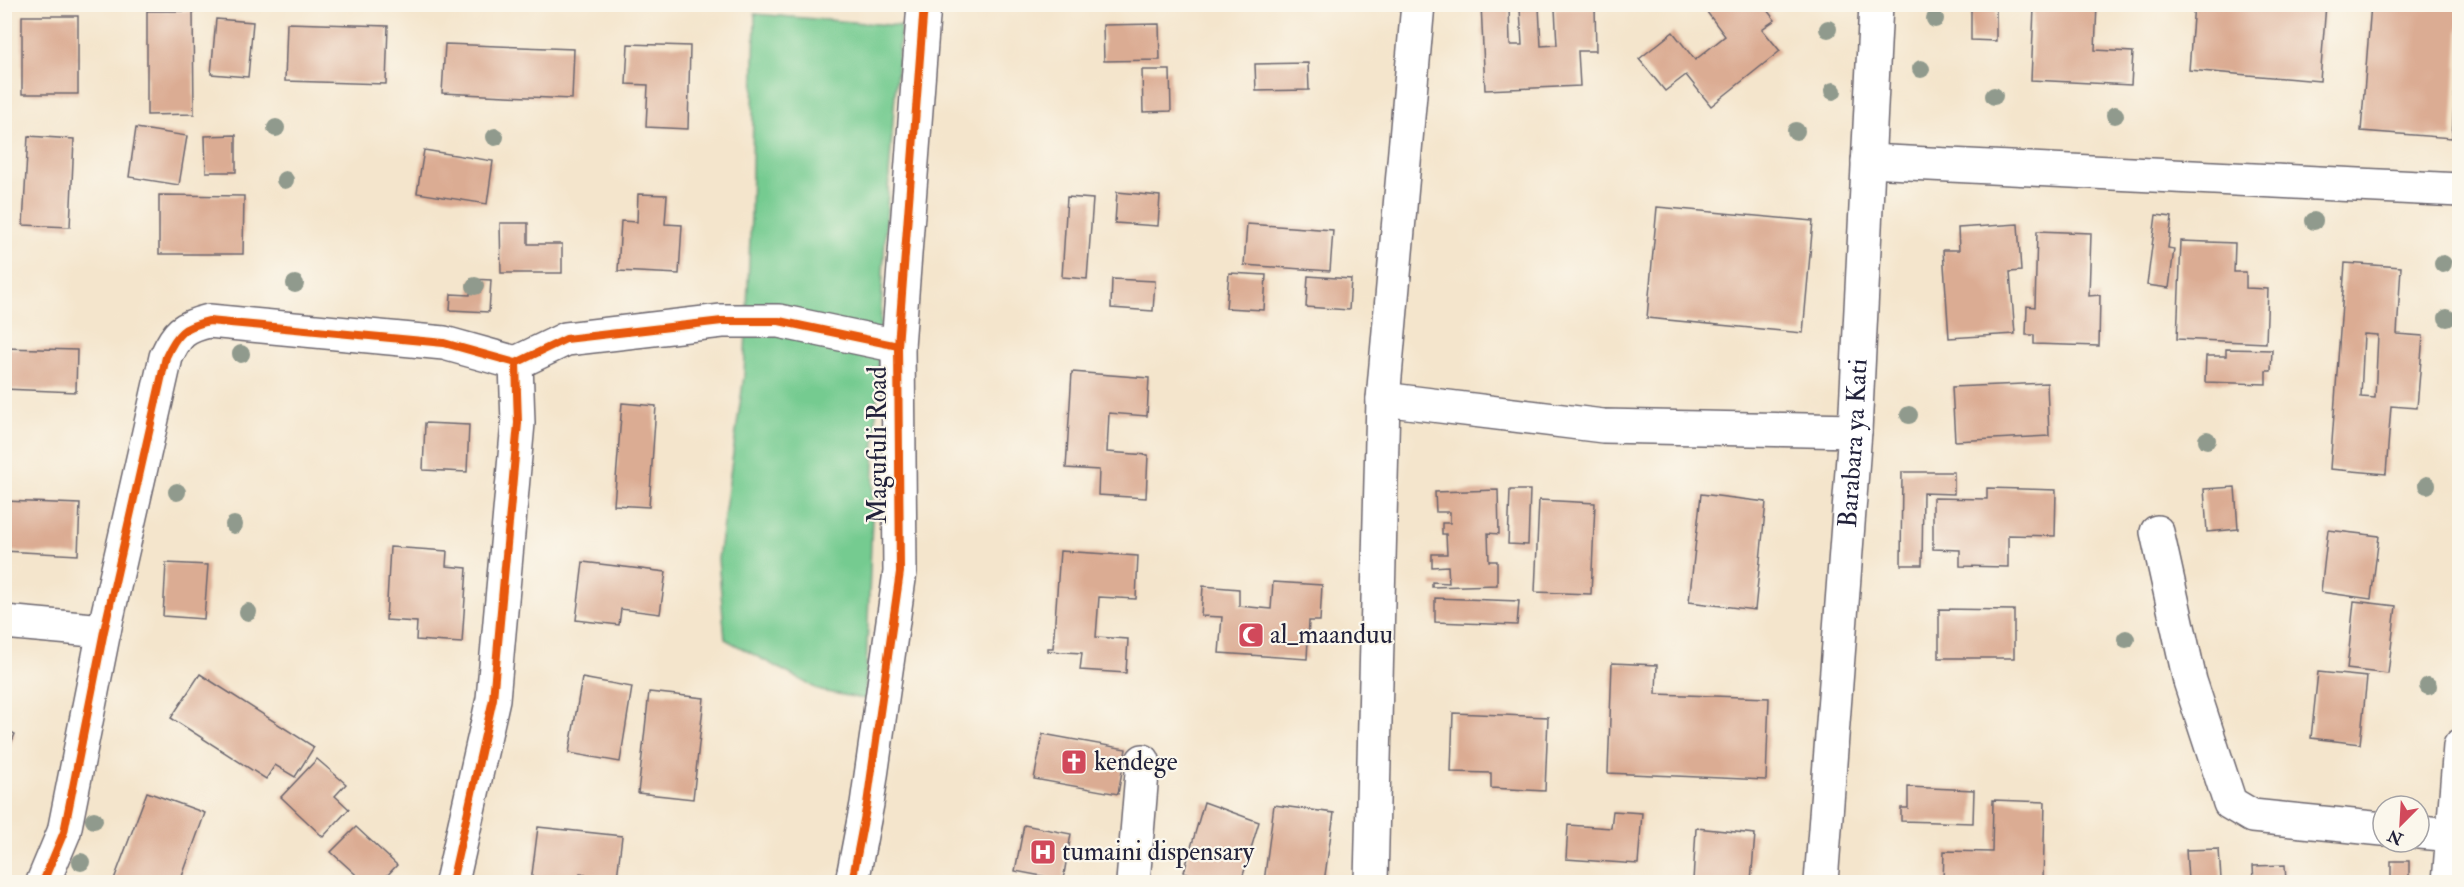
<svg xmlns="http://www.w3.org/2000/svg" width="2464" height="887" viewBox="0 0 2464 887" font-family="'IM FELL Double Pica',serif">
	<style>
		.green { fill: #75cb90; stroke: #4c7666; stroke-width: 1.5 }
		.building { fill: #dbac93; fill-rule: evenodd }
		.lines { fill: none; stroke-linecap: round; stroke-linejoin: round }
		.minor-casing { stroke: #6c666e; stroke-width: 36 }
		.minor { stroke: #fff; stroke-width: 33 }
		.cycleway-casing { stroke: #fbf7ec; stroke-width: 11 }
		.cycleway { stroke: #e8590c; stroke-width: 8 }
		.tree { fill: #909a8d }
		.labels { text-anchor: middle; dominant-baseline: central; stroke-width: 4.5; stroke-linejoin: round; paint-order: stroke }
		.street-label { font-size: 26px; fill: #22223b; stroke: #fbf7ec }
		.poi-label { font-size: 26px; fill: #22223b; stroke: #fbf7ec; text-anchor: start }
	</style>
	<rect width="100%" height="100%" fill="#fbf7ec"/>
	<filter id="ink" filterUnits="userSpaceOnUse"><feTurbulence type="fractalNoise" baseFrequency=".0167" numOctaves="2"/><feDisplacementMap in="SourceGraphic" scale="12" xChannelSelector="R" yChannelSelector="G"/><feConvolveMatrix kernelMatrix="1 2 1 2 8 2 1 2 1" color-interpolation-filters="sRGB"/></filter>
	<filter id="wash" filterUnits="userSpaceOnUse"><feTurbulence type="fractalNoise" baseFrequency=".008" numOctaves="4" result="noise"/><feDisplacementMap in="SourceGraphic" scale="24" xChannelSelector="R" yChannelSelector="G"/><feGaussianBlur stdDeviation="1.35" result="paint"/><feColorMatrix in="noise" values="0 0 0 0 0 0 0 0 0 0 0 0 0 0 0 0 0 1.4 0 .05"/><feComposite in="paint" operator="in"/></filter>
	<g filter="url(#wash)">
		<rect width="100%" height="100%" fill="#f4e5cc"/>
		<!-- green -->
		<path class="green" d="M 755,14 L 901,26 C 880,250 874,475 865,699 L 821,691 L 725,639 L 718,559 L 744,376 L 751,215 Z"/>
		<g id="blocks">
			<!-- building -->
			<g class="building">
				<polygon points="1481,4 1509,4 1510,45 1522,45 1520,8 1539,7 1541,46 1557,45 1555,9 1595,7 1596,51 1578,51 1580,86 1485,90"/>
				<polygon points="1701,4 1762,4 1775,20 1762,29 1780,51 1711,106 1686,75 1665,91 1639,59 1673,32 1695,60 1725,36"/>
				<polygon points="1971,4 1996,4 1996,41 1971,40"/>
				<polygon points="2194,4 2326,4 2320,81 2189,70"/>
				<polygon points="2371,4 2460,4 2452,138 2361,131"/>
				<polygon points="2009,5 2097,5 2095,50 2133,52 2131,85 2031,80 2034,8 2008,6"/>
				<polygon points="147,11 193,11 194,114 147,115"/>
				<rect x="22" y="16" width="56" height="78"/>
				<polygon points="216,19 253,22 248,77 211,74"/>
				<polygon points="287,23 388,26 386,84 285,81"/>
				<polygon points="1159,24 1160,60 1104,61 1103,25"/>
				<polygon points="445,44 574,49 572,99 442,93"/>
				<polygon points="628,44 690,46 688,129 646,127 648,85 626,84"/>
				<polygon points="1308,63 1309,90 1256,91 1255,64"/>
				<polygon points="1142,70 1170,70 1171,111 1143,112"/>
				<polygon points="136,128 187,136 179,185 129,177"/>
				<polygon points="236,135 236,172 206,172 205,136"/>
				<polygon points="28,136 74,139 70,227 23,225"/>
				<polygon points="424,150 493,161 487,204 417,193"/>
				<polygon points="1117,192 1160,196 1158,226 1115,223"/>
				<polygon points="638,194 667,195 665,224 682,225 679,274 618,271 621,221 637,222"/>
				<polygon points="159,195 244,196 243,254 159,254"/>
				<polygon points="1067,197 1093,199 1087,279 1062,277"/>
				<polygon points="1657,207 1813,221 1803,333 1647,318"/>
				<polygon points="2156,215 2172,217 2168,248 2174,249 2169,288 2147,285"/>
				<polygon points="500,223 528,223 528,244 562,244 562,273 501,273"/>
				<polygon points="1247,224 1333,230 1330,271 1244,265"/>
				<polygon points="2018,224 2021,271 2010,272 2015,334 1949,338 1943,250 1959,250 1958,228"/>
				<polygon points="2037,231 2091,233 2089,296 2100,295 2099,346 2034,344 2034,335 2026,335 2027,306 2035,307"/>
				<polygon points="2181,241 2235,243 2234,272 2246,272 2246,288 2268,289 2266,343 2177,339"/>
				<path d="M 2345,263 L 2401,267 L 2397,334 L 2423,336 L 2417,408 L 2391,406 L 2386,474 L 2330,469 ZM 2364,334 L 2378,335 L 2375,398 L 2361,397 Z"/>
				<polygon points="1229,273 1266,275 1264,310 1226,308"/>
				<polygon points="1308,276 1351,279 1349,310 1306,307"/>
				<polygon points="471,279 491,280 489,312 450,310 451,294 470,295"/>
				<polygon points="1112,279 1155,281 1153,311 1111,308"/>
				<polygon points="4,348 77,350 76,392 4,389"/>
				<polygon points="2226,349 2272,350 2271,371 2266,371 2266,384 2205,382 2206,356 2226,356"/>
				<polygon points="1072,372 1149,378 1147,416 1109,413 1107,452 1148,455 1146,498 1098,495 1099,470 1066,468"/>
				<polygon points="2047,383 2049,436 1955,441 1952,387"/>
				<polygon points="622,403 656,406 649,507 614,505"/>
				<polygon points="425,423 469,425 467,472 423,470"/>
				<polygon points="1902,472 1954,472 1954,494 1923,493 1922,565 1901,565"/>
				<polygon points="2235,487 2238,529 2207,532 2204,489"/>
				<polygon points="1987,488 2056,490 2055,536 2008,535 2008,567 1960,566 1960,550 1933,549 1933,498 1987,499"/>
				<polygon points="1498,490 1499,534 1488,533 1489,561 1497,561 1497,585 1432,587 1432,582 1449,583 1448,566 1432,567 1432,554 1447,554 1446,534 1442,534 1442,523 1450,523 1450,512 1436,512 1435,492"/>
				<polygon points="1510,490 1530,490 1528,545 1508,544"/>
				<polygon points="1701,494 1766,502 1755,610 1689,602"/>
				<polygon points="1539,500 1595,503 1591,594 1535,592"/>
				<polygon points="4,501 80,504 78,555 4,551"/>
				<polygon points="2328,530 2379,536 2371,599 2321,592"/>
				<polygon points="390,547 447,551 446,566 467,568 462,643 416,640 417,622 386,620"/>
				<polygon points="1060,551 1138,556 1136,599 1099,597 1096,637 1128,639 1126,673 1080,670 1082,653 1048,651 1048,648 1053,648"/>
				<polygon points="583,562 666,572 660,614 621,609 619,625 576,620"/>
				<polygon points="166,563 208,565 204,619 163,616"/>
				<polygon points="1273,582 1322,585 1320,621 1309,621 1307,659 1219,653 1222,617 1201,616 1203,586 1239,589 1239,606 1271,609"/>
				<polygon points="1435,598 1519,601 1517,625 1435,622"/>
				<polygon points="2354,601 2396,606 2388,674 2347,669"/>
				<polygon points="1939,609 2014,610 2014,658 1939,658"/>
				<polygon points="1612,663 1657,665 1656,694 1769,698 1766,780 1608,773"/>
				<polygon points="2318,672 2367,677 2360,744 2311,738"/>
				<polygon points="200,674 314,747 295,777 275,765 266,779 171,718"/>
				<polygon points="582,678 632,687 620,762 569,753"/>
				<polygon points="649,692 704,698 693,799 638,793"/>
				<polygon points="1453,713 1548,717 1545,791 1491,788 1491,773 1451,772"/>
				<polygon points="5,729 15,734 5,757"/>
				<polygon points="1043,734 1126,749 1118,794 1034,779"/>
				<polygon points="317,759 346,784 335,796 349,809 323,837 281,797"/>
				<polygon points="1908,787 1974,790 1973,823 1901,821 1901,808 1908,808"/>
				<polygon points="147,792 205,813 180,882 113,882"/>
				<polygon points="1993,800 2045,802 2043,882 1943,882 1944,851 1992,852"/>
				<polygon points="1204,802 1259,822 1241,882 1216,882 1184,872"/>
				<polygon points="1274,805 1334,813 1324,882 1264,882"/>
				<polygon points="1613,811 1642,813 1638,864 1566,859 1568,825 1611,828"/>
				<polygon points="1024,825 1071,834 1063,880 1015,871"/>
				<polygon points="356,827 397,865 381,882 364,882 331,852"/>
				<polygon points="538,827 622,836 617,878 580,874 580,882 531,882"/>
				<polygon points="1696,828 1755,834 1751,882 1693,881"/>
				<polygon points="2219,849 2221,879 2188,880 2186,850"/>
				<rect x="2391" y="861" width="18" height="21"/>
				<polygon points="2285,865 2286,882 2254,882 2253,866"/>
			</g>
		</g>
	</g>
	<g filter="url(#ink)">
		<use href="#blocks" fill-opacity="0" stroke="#6c666e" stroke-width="1.5"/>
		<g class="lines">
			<defs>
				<g id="minor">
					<polyline points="1868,161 2460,190"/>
					<polyline points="1383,399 1603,426 1855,431"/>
					<polyline points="2157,532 2190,681 2230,803 2252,816 2383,829"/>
					<polyline points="4,622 104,631"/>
					<polyline points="2419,832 2453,835"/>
					<path d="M 43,882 L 64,832 L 104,631 L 166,357 C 177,333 183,327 209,321 L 444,343 L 516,363"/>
					<polyline points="452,882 493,699 518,423 516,363 566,339 722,321 779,321 898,346"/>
					<polyline points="852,882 867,804 900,572 898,346 924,4"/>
					<polyline points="1133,882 1143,761"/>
					<polyline points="1371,882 1383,399 1418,4"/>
					<path id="s1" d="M 1821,882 L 1855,431 L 1876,4"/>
					<polyline points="2449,882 2460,746"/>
				</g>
			</defs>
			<!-- minor casing -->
			<use href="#minor" class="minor-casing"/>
			<!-- minor -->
			<use href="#minor" class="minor"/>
			<defs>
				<g id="cycleway">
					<path d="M 43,882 L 64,832 L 104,631 L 166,357 C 177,333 183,327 209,321 L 444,343 L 516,363"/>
					<polyline points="452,882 493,699 518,423 516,363 566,339 722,321 779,321 898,346"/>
					<polyline points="852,882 867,804 900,572 898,346 924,4"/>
				</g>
			</defs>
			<!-- cycleway casing -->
			<use href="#cycleway" class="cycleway-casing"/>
			<!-- cycleway -->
			<use href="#cycleway" class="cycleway"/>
		</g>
		<!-- trees -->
		<g class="tree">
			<circle cx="1935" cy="19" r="9"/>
			<circle cx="1828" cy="29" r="9"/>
			<circle cx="1921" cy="69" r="9"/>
			<circle cx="1833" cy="91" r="9"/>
			<circle cx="1994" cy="96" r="9"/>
			<circle cx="2115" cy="115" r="9"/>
			<circle cx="276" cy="128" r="9"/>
			<circle cx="1796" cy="131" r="9"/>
			<circle cx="495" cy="137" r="9"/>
			<circle cx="285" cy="180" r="9"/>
			<circle cx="2314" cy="221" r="9"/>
			<circle cx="2443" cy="264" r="9"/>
			<circle cx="295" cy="284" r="9"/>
			<circle cx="475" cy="286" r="9"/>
			<circle cx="2447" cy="318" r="9"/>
			<circle cx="241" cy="354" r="9"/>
			<circle cx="1909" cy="415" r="9"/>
			<circle cx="2207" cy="440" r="9"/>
			<circle cx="2427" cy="485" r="9"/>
			<circle cx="177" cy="492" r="9"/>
			<circle cx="234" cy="525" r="9"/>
			<circle cx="248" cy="612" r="9"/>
			<circle cx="2126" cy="639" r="9"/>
			<circle cx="2428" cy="686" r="9"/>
			<circle cx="94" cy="820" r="9"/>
			<circle cx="81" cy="862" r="9"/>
		</g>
	</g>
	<!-- icons -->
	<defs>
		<symbol id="mosque-square" viewBox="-11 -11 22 22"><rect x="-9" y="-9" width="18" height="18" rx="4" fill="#d1495b" stroke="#fbf7ec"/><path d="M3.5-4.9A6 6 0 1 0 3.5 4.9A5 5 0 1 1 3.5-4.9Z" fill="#fff"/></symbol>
		<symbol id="church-square" viewBox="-11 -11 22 22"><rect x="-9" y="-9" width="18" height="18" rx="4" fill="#d1495b" stroke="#fbf7ec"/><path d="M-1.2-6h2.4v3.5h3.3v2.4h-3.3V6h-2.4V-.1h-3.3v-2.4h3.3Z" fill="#fff"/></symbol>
		<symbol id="hospital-square" viewBox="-11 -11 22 22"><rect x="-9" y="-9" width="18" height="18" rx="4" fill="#d1495b" stroke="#fbf7ec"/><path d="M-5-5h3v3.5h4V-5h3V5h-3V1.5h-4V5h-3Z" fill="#fff"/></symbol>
	</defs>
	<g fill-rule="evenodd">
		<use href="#mosque-square" x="1236" y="620" width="30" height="30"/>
		<use href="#church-square" x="1059" y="747" width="30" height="30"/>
		<use href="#hospital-square" x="1028" y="837" width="30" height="30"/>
	</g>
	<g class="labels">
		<!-- street labels -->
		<g class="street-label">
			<text stroke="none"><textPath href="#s1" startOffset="440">Barabara ya Kati</textPath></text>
			<text transform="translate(878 445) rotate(-90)">Magufuli Road</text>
		</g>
		<!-- poi labels -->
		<g class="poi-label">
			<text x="1270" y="635">al_maanduu</text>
			<text x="1094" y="762">kendege</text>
			<text x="1062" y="852">tumaini dispensary</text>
		</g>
	</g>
	<!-- margin -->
	<rect width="2464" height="887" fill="none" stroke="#fbf7ec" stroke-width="24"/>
	<!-- north arrow -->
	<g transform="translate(2401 824) rotate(204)"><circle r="28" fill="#fbf7ec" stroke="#a4a2a5" stroke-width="1.5"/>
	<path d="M0-4.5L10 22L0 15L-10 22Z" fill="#d1495b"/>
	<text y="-9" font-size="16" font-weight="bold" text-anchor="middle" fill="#22223b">N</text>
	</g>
</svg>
